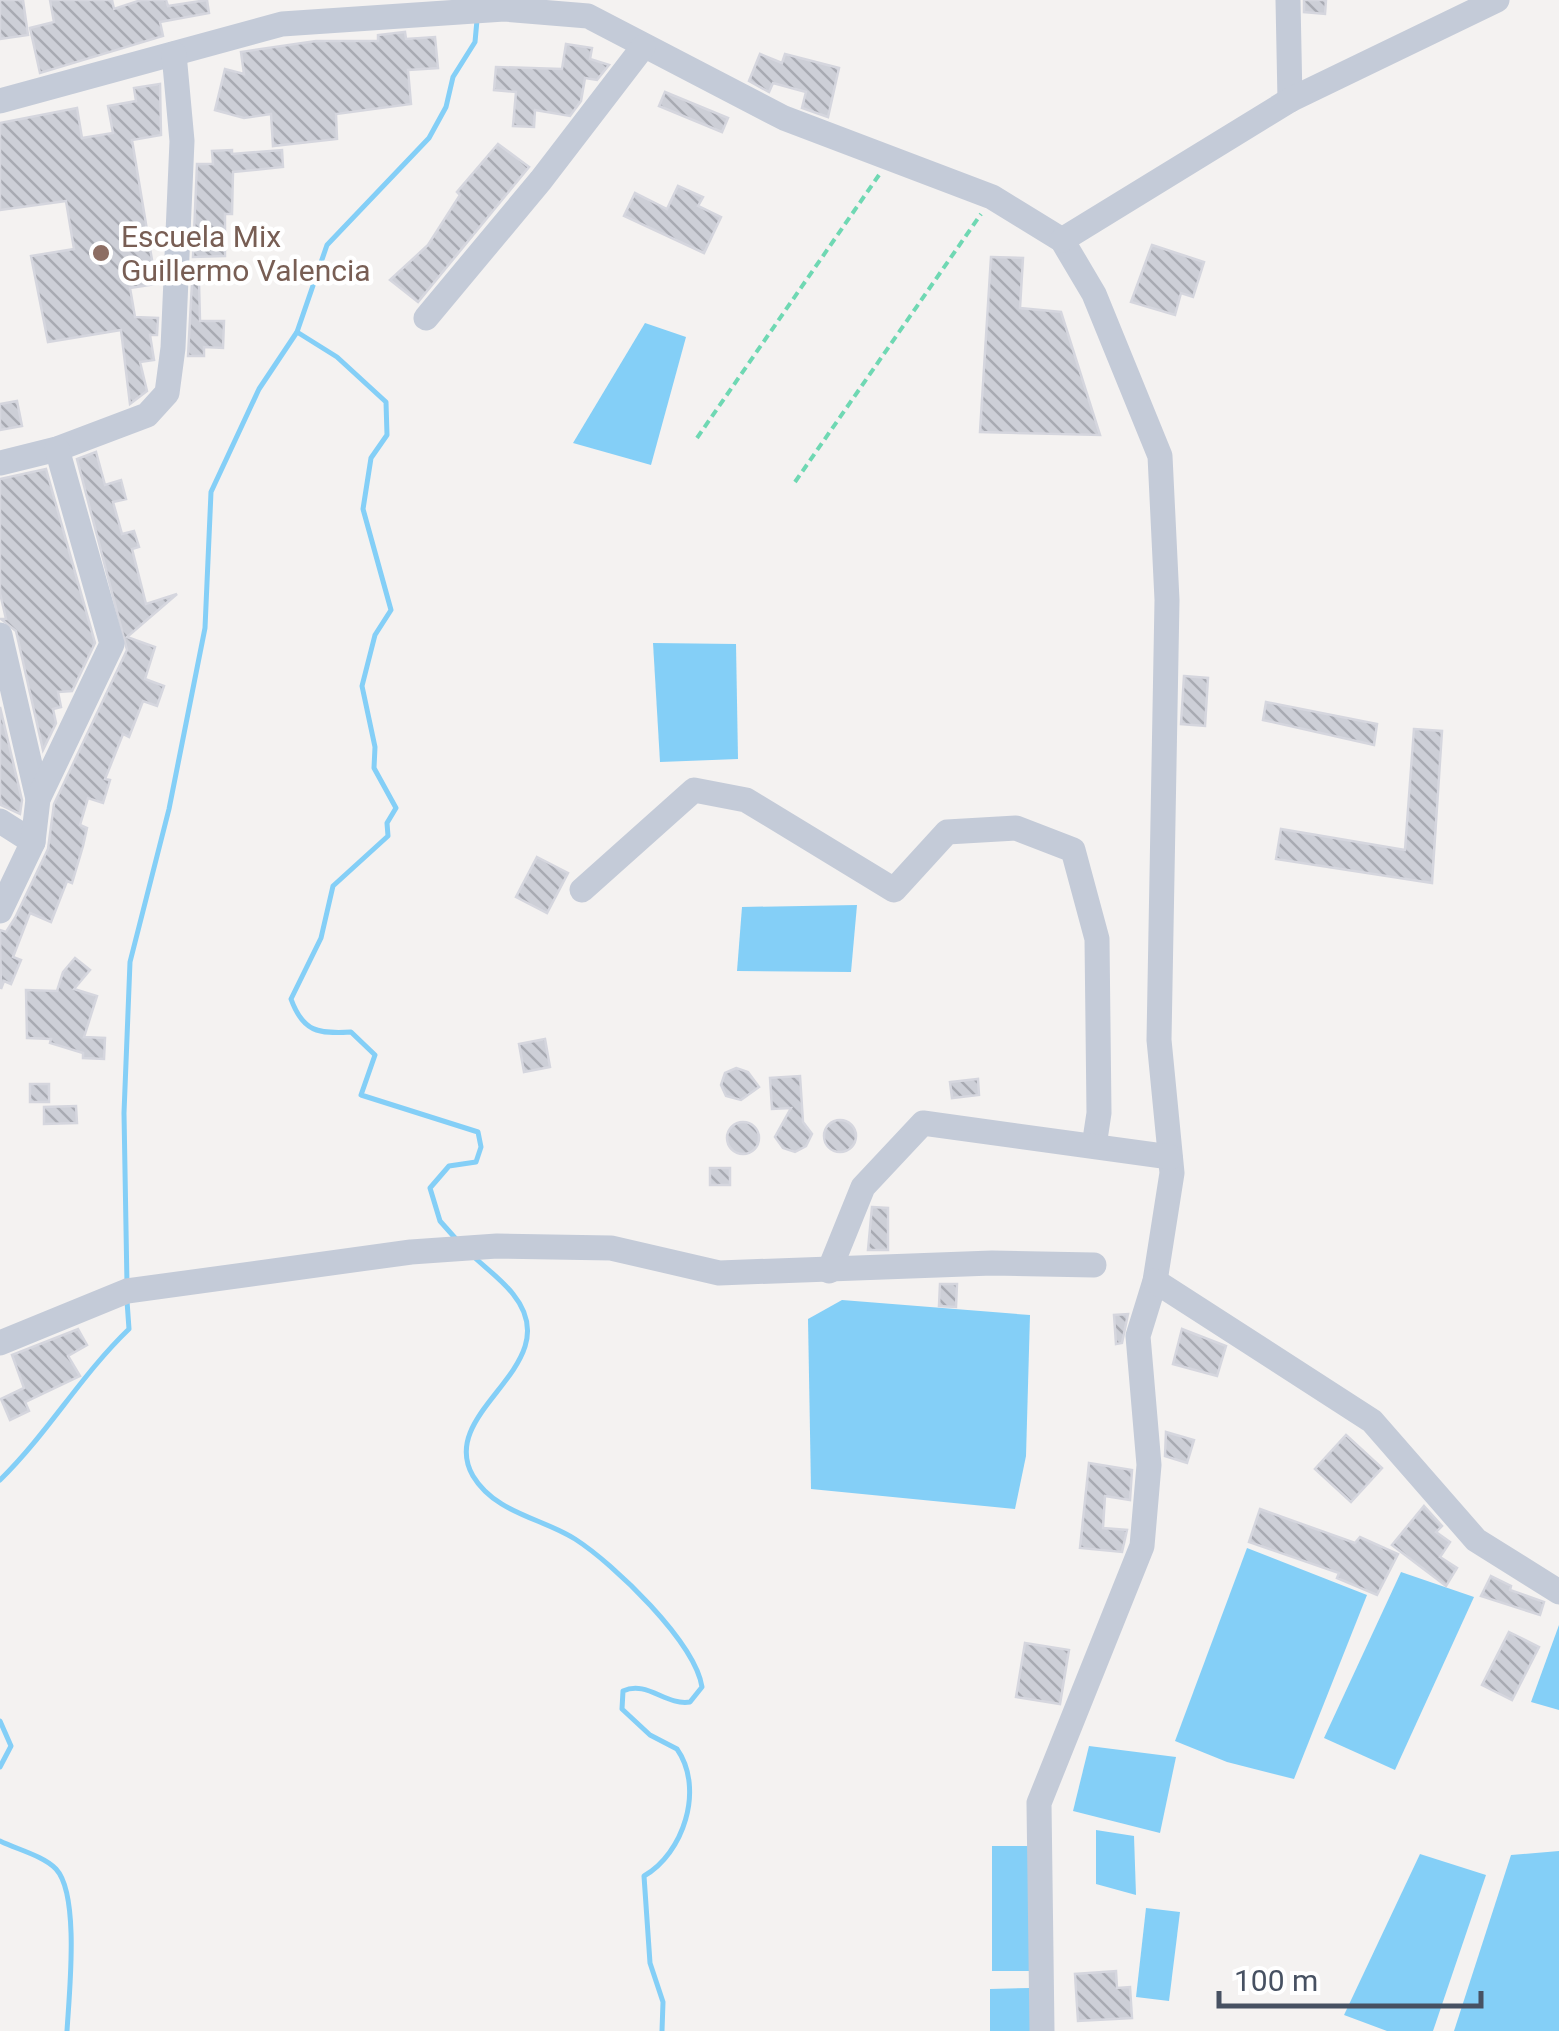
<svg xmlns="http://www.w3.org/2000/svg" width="1559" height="2031" viewBox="0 0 1559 2031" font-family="Roboto,sans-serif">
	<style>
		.water { fill: #84cff7 }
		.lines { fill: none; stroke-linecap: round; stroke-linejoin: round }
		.stream { stroke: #84cff7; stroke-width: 5 }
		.building { fill: url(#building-back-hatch); stroke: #d5d6de; stroke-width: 2.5 }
		.path { stroke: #6fd8b3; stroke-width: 4; stroke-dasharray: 8 5; stroke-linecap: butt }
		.minor { stroke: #c4cbd8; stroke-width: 25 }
		.education-dot { fill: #8d6e63; stroke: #fff; stroke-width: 4 }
		.labels { text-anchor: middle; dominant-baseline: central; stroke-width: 9; stroke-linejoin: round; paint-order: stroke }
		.education-label { font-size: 30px; fill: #785e54; stroke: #fff; text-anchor: start }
	</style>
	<defs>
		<pattern id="building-back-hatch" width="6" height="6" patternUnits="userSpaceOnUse" patternTransform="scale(2.5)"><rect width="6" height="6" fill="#cdcfd7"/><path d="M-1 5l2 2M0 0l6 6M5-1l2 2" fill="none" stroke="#a8aab2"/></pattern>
	</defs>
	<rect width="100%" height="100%" fill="#f4f2f1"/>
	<!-- water -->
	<g class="water">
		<polygon points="645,323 686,337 651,465 573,443"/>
		<polygon points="653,643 736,644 738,759 660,762"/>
		<polygon points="857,905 851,972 737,971 742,907"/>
		<polygon points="842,1300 1030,1315 1026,1456 1015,1509 811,1489 808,1319"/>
		<polygon points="1247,1548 1367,1595 1294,1779 1227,1762 1175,1741"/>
		<polygon points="1401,1572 1474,1597 1395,1770 1324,1738"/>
		<polygon points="1559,1625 1559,1710 1531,1702"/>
		<polygon points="1089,1746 1176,1757 1160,1833 1073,1811"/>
		<polygon points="1096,1830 1134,1836 1136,1895 1096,1884"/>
		<rect x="992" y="1846" width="38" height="125"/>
		<polygon points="1559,1851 1559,2031 1454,2031 1511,1855"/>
		<polygon points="1420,1854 1486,1875 1433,2031 1387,2031 1344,2015"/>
		<polygon points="1146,1908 1180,1912 1169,2001 1136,1997"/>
		<polygon points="1030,1988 1030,2031 990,2031 990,1989"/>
	</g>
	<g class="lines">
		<!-- stream -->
		<g class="stream">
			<path d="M 297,332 L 337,357 L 386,402 L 387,435 L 371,458 L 363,509 L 391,610 L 375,635 L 362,686 L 375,747 L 374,768 L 396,808 L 387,823 L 388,836 L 333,886 L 321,938 L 291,999 C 303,1032 318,1034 351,1032 L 375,1055 L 361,1095 L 478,1132 L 481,1147 L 476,1162 L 449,1166 L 430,1188 L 440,1221 L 456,1239"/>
			<path d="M 474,1257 C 487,1269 502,1280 513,1294 C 571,1366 435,1410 473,1476 C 495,1513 542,1518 575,1539 C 614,1564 695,1642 702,1687 L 690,1702 C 666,1706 647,1680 623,1691 L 622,1709 L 650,1735 L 677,1749 C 705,1789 683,1854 644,1876 L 650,1963 L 663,2002 L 662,2031"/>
			<polyline points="127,1285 124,1113 130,962 169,809 205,628 211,492 259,389 297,332 327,245 429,138 446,107 453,77 475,42 477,20"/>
			<path d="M 0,1480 C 48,1433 81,1375 129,1329 L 127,1301"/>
			<polyline points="0,1721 11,1746 0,1767"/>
			<path d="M 0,1841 C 16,1849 44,1856 56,1869 C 80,1895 69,1995 67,2031"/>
		</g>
	</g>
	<!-- building -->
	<g class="building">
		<polygon points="0,0 23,0 28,35 0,39"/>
		<polygon points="50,0 112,0 114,9 141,0 166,0 168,6 207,0 209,13 160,22 163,36 40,73 30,28 54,22"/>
		<polygon points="1304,0 1326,0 1325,14 1304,12"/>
		<polygon points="405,32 406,39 435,37 438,68 408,70 411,104 336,114 337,139 273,146 271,114 244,118 215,110 225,69 244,74 241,52 316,41 378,41 378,35"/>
		<polygon points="566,44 592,48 590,59 609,65 597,80 585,78 581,101 570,116 535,110 534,127 513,126 516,92 494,90 496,67 562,69"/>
		<polygon points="760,54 782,63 785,54 839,68 828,117 802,108 806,92 773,83 769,92 749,81"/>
		<polygon points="160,84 161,135 132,140 156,284 130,288 135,317 158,318 157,335 150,335 154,360 140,362 147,391 130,404 121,330 48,342 31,256 74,249 66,201 0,210 0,123 77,108 82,138 113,133 108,106 136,101 134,88"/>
		<polygon points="665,92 728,118 722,132 659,106"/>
		<polygon points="498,144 529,167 418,302 390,280 428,245 460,195 457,192"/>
		<polygon points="232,150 232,154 282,150 283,167 233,172 232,214 225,214 225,256 193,257 197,164 213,164 212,151"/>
		<polygon points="678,186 703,197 698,206 721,217 704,253 624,216 635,193 667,209"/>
		<polygon points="1152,245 1204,262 1193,297 1181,293 1175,315 1131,302"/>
		<polygon points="991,257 1023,258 1020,308 1061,312 1100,435 980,432"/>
		<polygon points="192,283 199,283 200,321 224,321 223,348 204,347 204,356 188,356"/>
		<polygon points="17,401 22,426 0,430 0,404"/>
		<polygon points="96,452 105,485 121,480 126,499 113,502 122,534 134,531 139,547 132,549 146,604 177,594 127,637 155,647 145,679 164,686 157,706 143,701 129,737 123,734 105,779 110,780 103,803 88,798 80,825 87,828 83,846 72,883 67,881 51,922 30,913 13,957 21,960 11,984 4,981 1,989 0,930 6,932 15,918 48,849 54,804 127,650 77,459"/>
		<polygon points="46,469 95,643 72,691 58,692 61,707 53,709 56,723 43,750 16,631 1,619 6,619 0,593 0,479"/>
		<polygon points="1184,676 1208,678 1205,726 1181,724"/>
		<polygon points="1266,702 1377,724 1374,745 1263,720"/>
		<polygon points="0,707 22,800 20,814 1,805 0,799"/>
		<polygon points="1414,729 1442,731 1432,883 1276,859 1281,829 1405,850"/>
		<polygon points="537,857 568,873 547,913 516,897"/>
		<polygon points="75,958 90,970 74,989 97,996 84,1037 105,1038 104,1059 83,1058 83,1053 50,1043 51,1039 27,1038 26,990 57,991 63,972"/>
		<polygon points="545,1039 550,1067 524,1072 519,1044"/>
		<polygon points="736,1068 748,1072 759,1087 741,1100 726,1096 721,1085 725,1073"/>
		<polygon points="800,1076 803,1122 812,1134 806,1146 795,1152 783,1148 775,1137 791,1108 772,1109 770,1078"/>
		<polygon points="978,1079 979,1095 952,1098 950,1082"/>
		<rect x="30" y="1084" width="19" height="18"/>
		<polygon points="76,1106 77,1123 44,1124 44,1107"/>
		<circle cx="840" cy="1136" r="16"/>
		<circle cx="743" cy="1138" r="16"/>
		<rect x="710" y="1168" width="20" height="17"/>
		<polygon points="872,1207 888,1208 888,1250 868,1250"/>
		<polygon points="940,1284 957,1284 956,1307 939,1306"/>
		<polygon points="1128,1314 1122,1343 1116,1344 1114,1315"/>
		<polygon points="78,1329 87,1345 68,1356 80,1376 25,1402 29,1411 10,1420 1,1399 24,1388 12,1355"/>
		<polygon points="1182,1329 1226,1346 1217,1376 1173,1364"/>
		<polygon points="1166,1432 1194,1440 1187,1463 1165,1456"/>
		<polygon points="1346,1435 1382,1468 1351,1502 1315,1469"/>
		<polygon points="1089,1463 1132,1470 1130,1500 1105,1496 1103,1528 1127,1530 1122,1552 1080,1548"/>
		<polygon points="1424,1506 1442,1526 1436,1532 1450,1542 1440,1557 1457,1568 1446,1586 1392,1545"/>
		<polygon points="1260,1509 1355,1543 1360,1537 1398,1554 1377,1595 1337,1578 1339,1573 1249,1542"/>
		<polygon points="1491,1576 1511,1586 1510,1590 1544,1602 1540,1615 1481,1596"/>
		<polygon points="1509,1632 1539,1647 1512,1700 1482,1685"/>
		<polygon points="1025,1643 1069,1650 1060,1704 1016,1697"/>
		<polygon points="1116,1971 1117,1988 1130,1987 1132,2018 1078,2021 1075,1974"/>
	</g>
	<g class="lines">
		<!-- path -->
		<g class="path">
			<polyline points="697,438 879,175"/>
			<polyline points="795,482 981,214"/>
		</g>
		<!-- minor -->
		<g class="minor">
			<polyline points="1288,0 1290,100"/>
			<polyline points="0,101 282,24 504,9 588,16 784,118 992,197 1062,240 1094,294 1160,456 1167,600 1159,1040 1172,1173 1155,1281 1138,1336 1149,1465 1142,1546 1039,1803 1042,2031"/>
			<polyline points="1062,240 1290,100 1497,0"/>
			<polyline points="426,318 541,180 643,47"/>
			<polyline points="0,463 57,449 147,415 167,393 173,348 182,141 174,54"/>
			<polyline points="0,635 38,799"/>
			<polyline points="0,821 33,842"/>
			<polyline points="582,890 694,790 746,800 894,890 947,832 1016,828 1073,850 1097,939 1099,1113 1094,1146"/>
			<polyline points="0,911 33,842 38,799 112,644 57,449"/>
			<polyline points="829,1271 863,1187 923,1123 1170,1157"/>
			<polyline points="1155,1281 1372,1421 1476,1540 1559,1592"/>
			<polyline points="0,1343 127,1291 411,1252 497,1246 611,1248 719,1273 992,1263 1094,1265"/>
		</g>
	</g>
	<!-- markers -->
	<circle class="education-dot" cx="101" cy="253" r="10"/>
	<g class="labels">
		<!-- education labels -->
		<g class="education-label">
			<text x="121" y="236">Escuela Mix<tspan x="121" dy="34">Guillermo Valencia</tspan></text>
		</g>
	</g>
	<!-- scale -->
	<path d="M1219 1991v15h262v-15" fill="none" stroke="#475162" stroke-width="5"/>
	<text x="1234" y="1991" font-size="30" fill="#475162" stroke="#ffffff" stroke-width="8" paint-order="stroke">100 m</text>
</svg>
